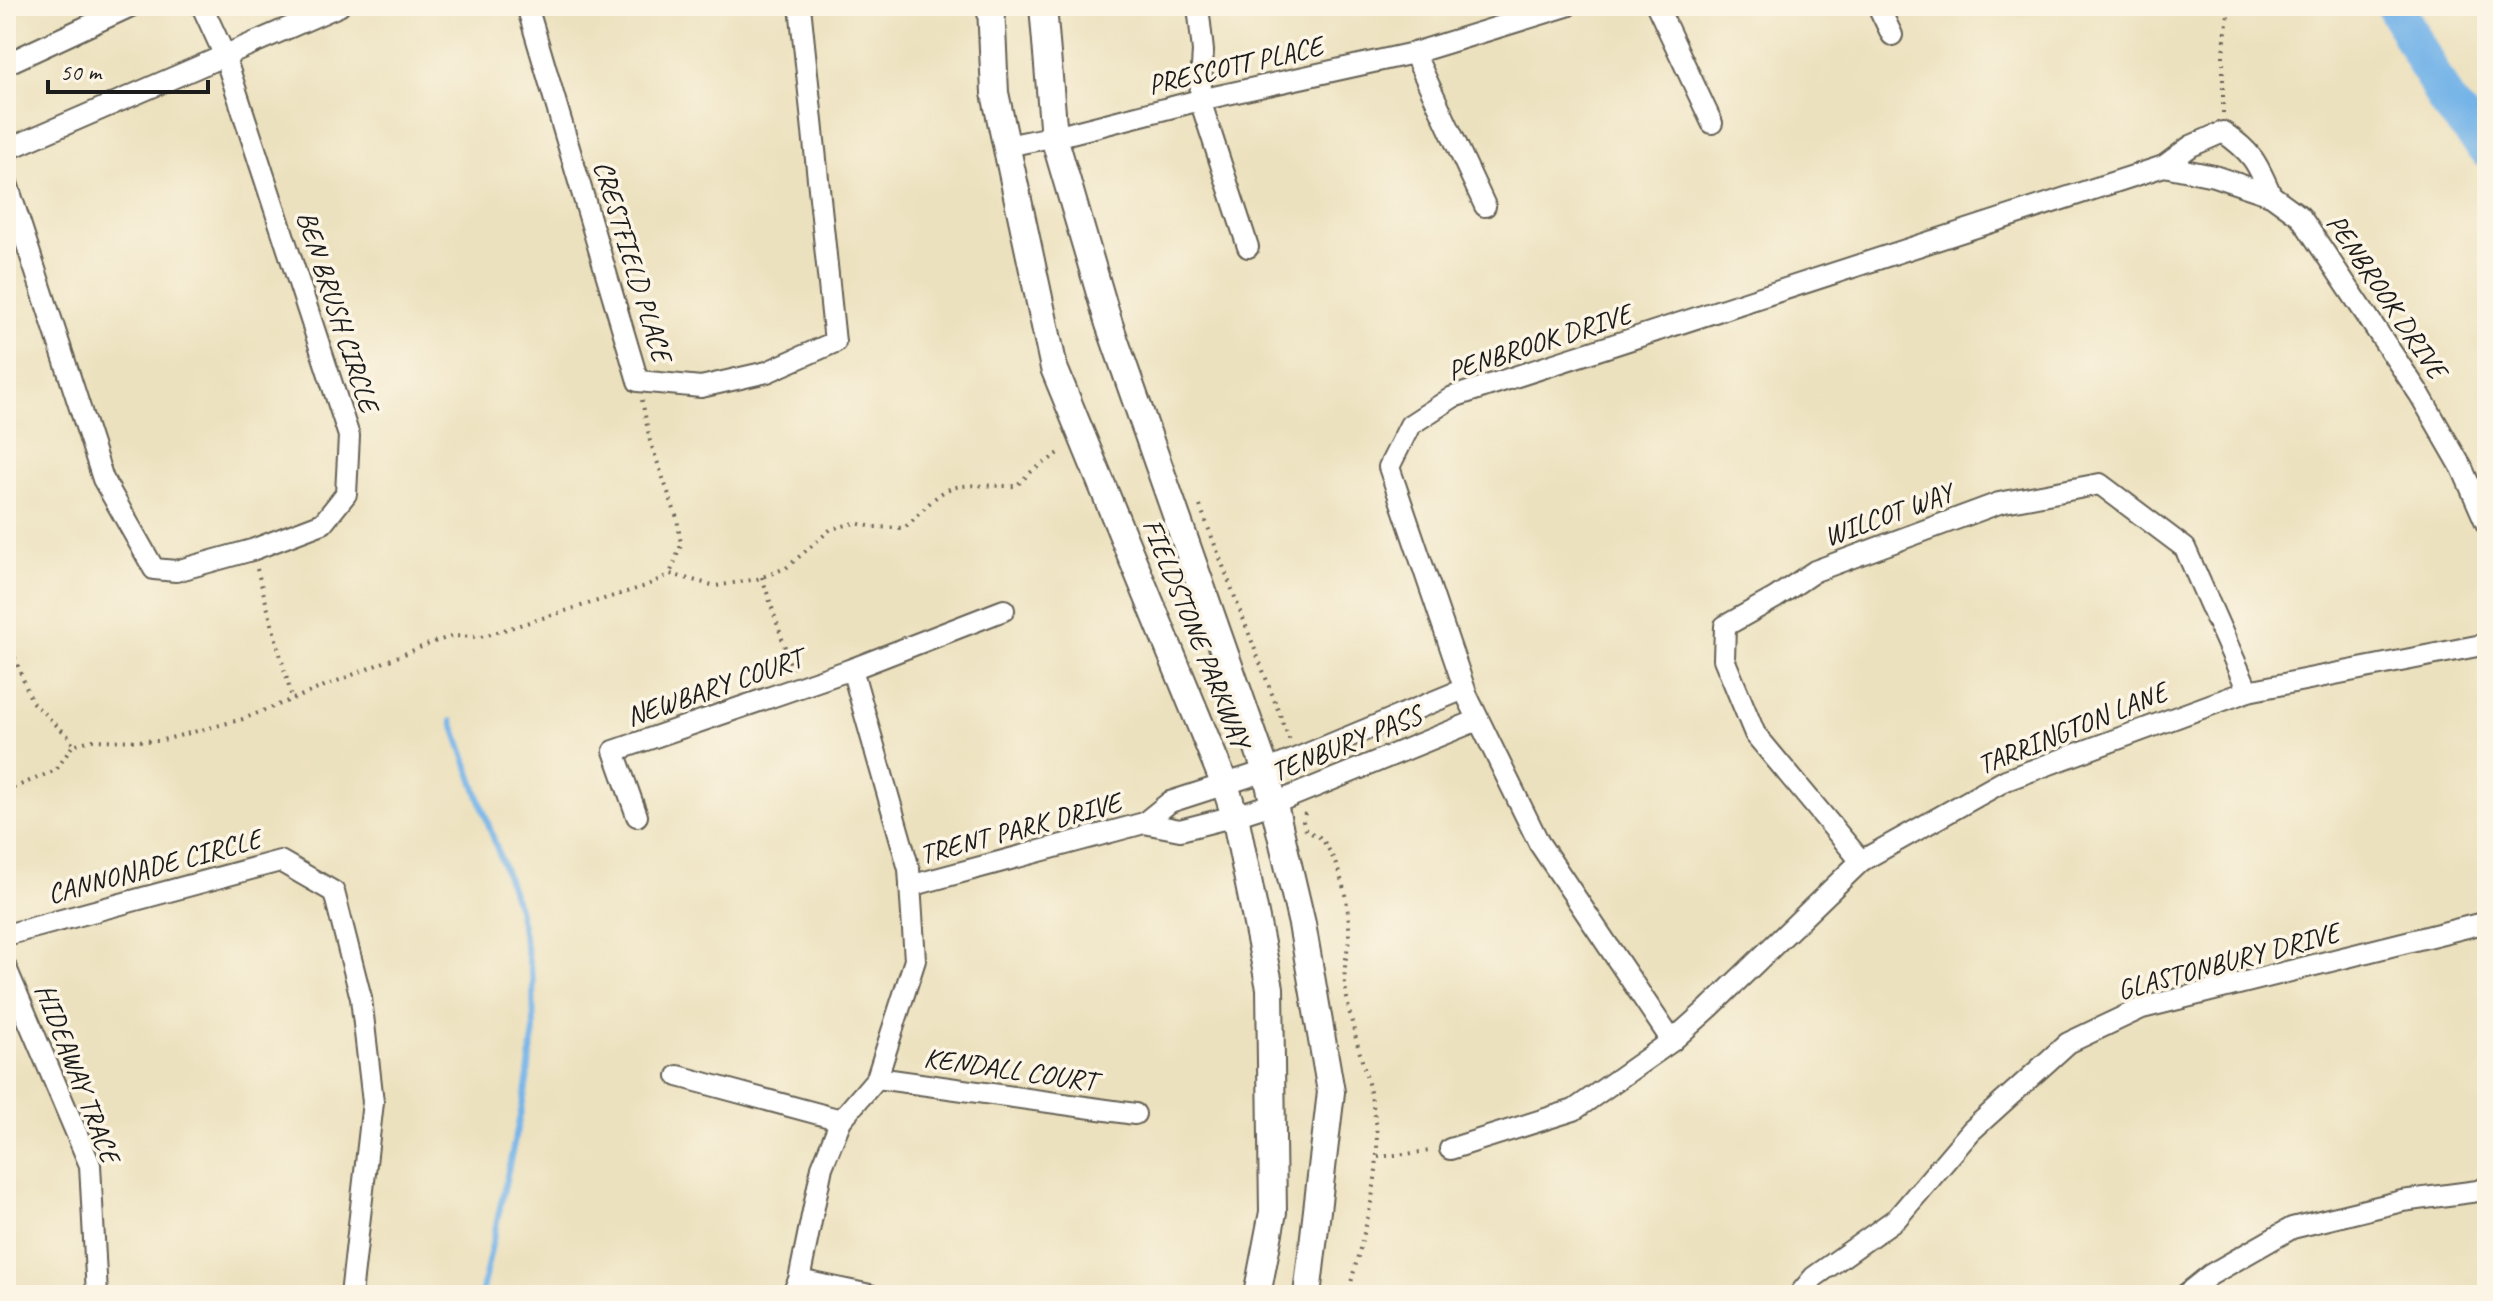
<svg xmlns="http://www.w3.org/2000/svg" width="2493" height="1301" viewBox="0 0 2493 1301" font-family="Caveat,sans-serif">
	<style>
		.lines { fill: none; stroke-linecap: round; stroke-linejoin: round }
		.stream { stroke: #75b4e8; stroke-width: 6 }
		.river { stroke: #75b4e8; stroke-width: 38 }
		.minor-casing { stroke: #656155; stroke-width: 24 }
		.tertiary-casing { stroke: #656155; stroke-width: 30 }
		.path { stroke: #656155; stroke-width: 4; stroke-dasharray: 2 6; stroke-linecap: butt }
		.minor { stroke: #fff; stroke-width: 20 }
		.tertiary { stroke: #fff; stroke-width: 26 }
		.labels { text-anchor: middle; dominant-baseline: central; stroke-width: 7; stroke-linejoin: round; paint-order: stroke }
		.street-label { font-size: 28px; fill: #1c1c1c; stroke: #fcf5e5 }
	</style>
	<rect width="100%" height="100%" fill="#fcf5e5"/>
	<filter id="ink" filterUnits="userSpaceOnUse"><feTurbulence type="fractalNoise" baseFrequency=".0125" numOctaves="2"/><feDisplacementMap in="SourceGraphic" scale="16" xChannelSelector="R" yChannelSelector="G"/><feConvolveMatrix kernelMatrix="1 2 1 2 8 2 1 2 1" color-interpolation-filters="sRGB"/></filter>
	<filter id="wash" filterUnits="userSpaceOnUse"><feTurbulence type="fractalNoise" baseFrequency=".006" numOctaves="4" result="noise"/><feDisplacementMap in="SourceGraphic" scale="32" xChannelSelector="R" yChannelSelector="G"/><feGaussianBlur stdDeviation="1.8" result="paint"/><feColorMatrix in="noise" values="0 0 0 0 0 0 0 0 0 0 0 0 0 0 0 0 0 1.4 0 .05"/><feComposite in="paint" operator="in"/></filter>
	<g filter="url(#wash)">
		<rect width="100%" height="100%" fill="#ece1be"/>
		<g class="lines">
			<!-- stream -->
			<polyline class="stream" points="452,721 518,908 533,981 534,1031 526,1088 481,1295"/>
			<!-- river -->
			<polyline class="river" points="2395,6 2446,101 2487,149"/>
		</g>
	</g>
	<g filter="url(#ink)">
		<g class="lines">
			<defs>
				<g id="minor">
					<polyline points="527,6 638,381 701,387 767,372 835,342 800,6"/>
					<polyline points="1198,6 1203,51 1200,100 1248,247"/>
					<polyline points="1657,6 1712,123"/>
					<polyline points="1878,6 1892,35"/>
					<polyline points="1414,53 1485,206"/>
					<polyline points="6,64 131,6"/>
					<polyline points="1007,146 1071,133 1200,100 1414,53 1567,6"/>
					<polyline points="6,150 339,6"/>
					<path d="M 2164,166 L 2191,146 L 2223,132 C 2252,152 2257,162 2271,195"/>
					<polyline points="6,180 103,479 154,569 176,571 252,550 323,523 346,494 349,436 224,54 202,6"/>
					<polyline points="637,816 614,751 852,669 1004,610"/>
					<polyline points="1144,823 1180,830 1235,816 1275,803 1478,720"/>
					<polyline points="1861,861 1755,734 1724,659 1725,626 1775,598 1815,571 1999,503 2100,484 2185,548 2248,691"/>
					<polyline points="910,886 1144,823 1170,802 1266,771 1464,689"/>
					<polyline points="6,935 280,861 334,892 361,998 373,1102 351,1295"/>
					<polyline points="6,968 90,1165 97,1295"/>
					<polyline points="1672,1041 1539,843 1467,696 1389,467 1410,425 1453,397 2164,166 2214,176 2271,195 2300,216 2420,395 2462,468 2487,525"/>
					<polyline points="678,1076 841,1120"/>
					<polyline points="877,1078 1135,1114"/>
					<polyline points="1450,1149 1574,1110 1672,1041 1709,1008 1861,861 2006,780 2248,691 2487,644"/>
					<polyline points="799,1280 870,1295"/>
					<polyline points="792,1295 799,1280 822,1167 841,1120 877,1078 915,960 909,869 852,669"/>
					<polyline points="1799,1295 1814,1277 1897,1218 1971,1131 2068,1043 2142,1008 2487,922"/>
					<polyline points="2185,1295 2210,1275 2292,1228 2402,1201 2478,1191 2487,1187"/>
				</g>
				<g id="tertiary">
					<polyline points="991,6 995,93 1054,368 1225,785 1235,816 1270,988 1273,1212 1257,1295"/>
					<polyline points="1043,6 1054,137 1109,324 1266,771 1302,924 1331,1092 1307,1295"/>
				</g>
			</defs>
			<!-- minor casing -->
			<use href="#minor" class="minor-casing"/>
			<!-- tertiary casing -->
			<use href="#tertiary" class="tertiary-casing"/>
			<!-- path -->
			<g class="path">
				<polyline points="2223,113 2223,55 2229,6"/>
				<polyline points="642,400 650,441 677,518 681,545 670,574"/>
				<polyline points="1200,506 1290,741"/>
				<polyline points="257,569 292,698"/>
				<polyline points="762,577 792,669"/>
				<polyline points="6,635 32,702 68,736 73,745"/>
				<path d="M 6,791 L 56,770 L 73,745 L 91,740 L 159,741 L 243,719 L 434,642 L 453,636 L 481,637 L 646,586 L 670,574 L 716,586 L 757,579 L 786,568 L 831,529 L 855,523 L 873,527 L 904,528 C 919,516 931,498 947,490 C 962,482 998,487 1016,486 L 1032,471 L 1062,451"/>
				<path d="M 1305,813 L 1303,821 L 1305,829 C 1311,835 1319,834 1324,842 C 1341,867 1350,906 1349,935 C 1348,951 1343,968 1345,984 C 1350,1032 1371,1078 1376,1127 C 1382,1184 1361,1240 1348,1295"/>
				<polyline points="1378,1157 1431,1151"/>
				<polyline points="2481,1211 2487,1248"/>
			</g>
			<!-- minor -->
			<use href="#minor" class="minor"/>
			<!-- tertiary -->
			<use href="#tertiary" class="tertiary"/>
		</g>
	</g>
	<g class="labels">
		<!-- street labels -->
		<g class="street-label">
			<text transform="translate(1235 65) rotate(-13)">PRESCOTT PLACE</text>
			<text transform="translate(633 261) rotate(73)">CRESTFIELD PLACE</text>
			<text transform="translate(2387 296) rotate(56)">PENBROOK DRIVE</text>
			<text transform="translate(338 311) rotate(72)">BEN BRUSH CIRCLE</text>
			<text transform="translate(1539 342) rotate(-18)">PENBROOK DRIVE</text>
			<text transform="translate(1888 514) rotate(-20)">WILCOT WAY</text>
			<text transform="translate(1197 633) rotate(68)">FIELDSTONE PARKWAY</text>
			<text transform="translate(714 687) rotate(-19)">NEWBARY COURT</text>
			<text transform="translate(2072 728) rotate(-22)">TARRINGTON LANE</text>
			<text transform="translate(1346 743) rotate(-22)">TENBURY PASS</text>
			<text transform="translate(1020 828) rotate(-15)">TRENT PARK DRIVE</text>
			<text transform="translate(154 866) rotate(-15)">CANNONADE CIRCLE</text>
			<text transform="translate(2228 961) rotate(-15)">GLASTONBURY DRIVE</text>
			<text transform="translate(1010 1069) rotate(8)">KENDALL COURT</text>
			<text transform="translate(78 1073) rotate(69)">HIDEAWAY TRACE</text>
		</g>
	</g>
	<!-- margin -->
	<rect width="2493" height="1301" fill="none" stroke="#fcf5e5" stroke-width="32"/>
	<!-- scale -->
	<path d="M48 80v12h160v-12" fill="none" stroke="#1c1c1c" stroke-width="4"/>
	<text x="60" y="80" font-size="24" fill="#1c1c1c" stroke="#fcf5e5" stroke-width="6" paint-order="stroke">50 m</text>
</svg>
